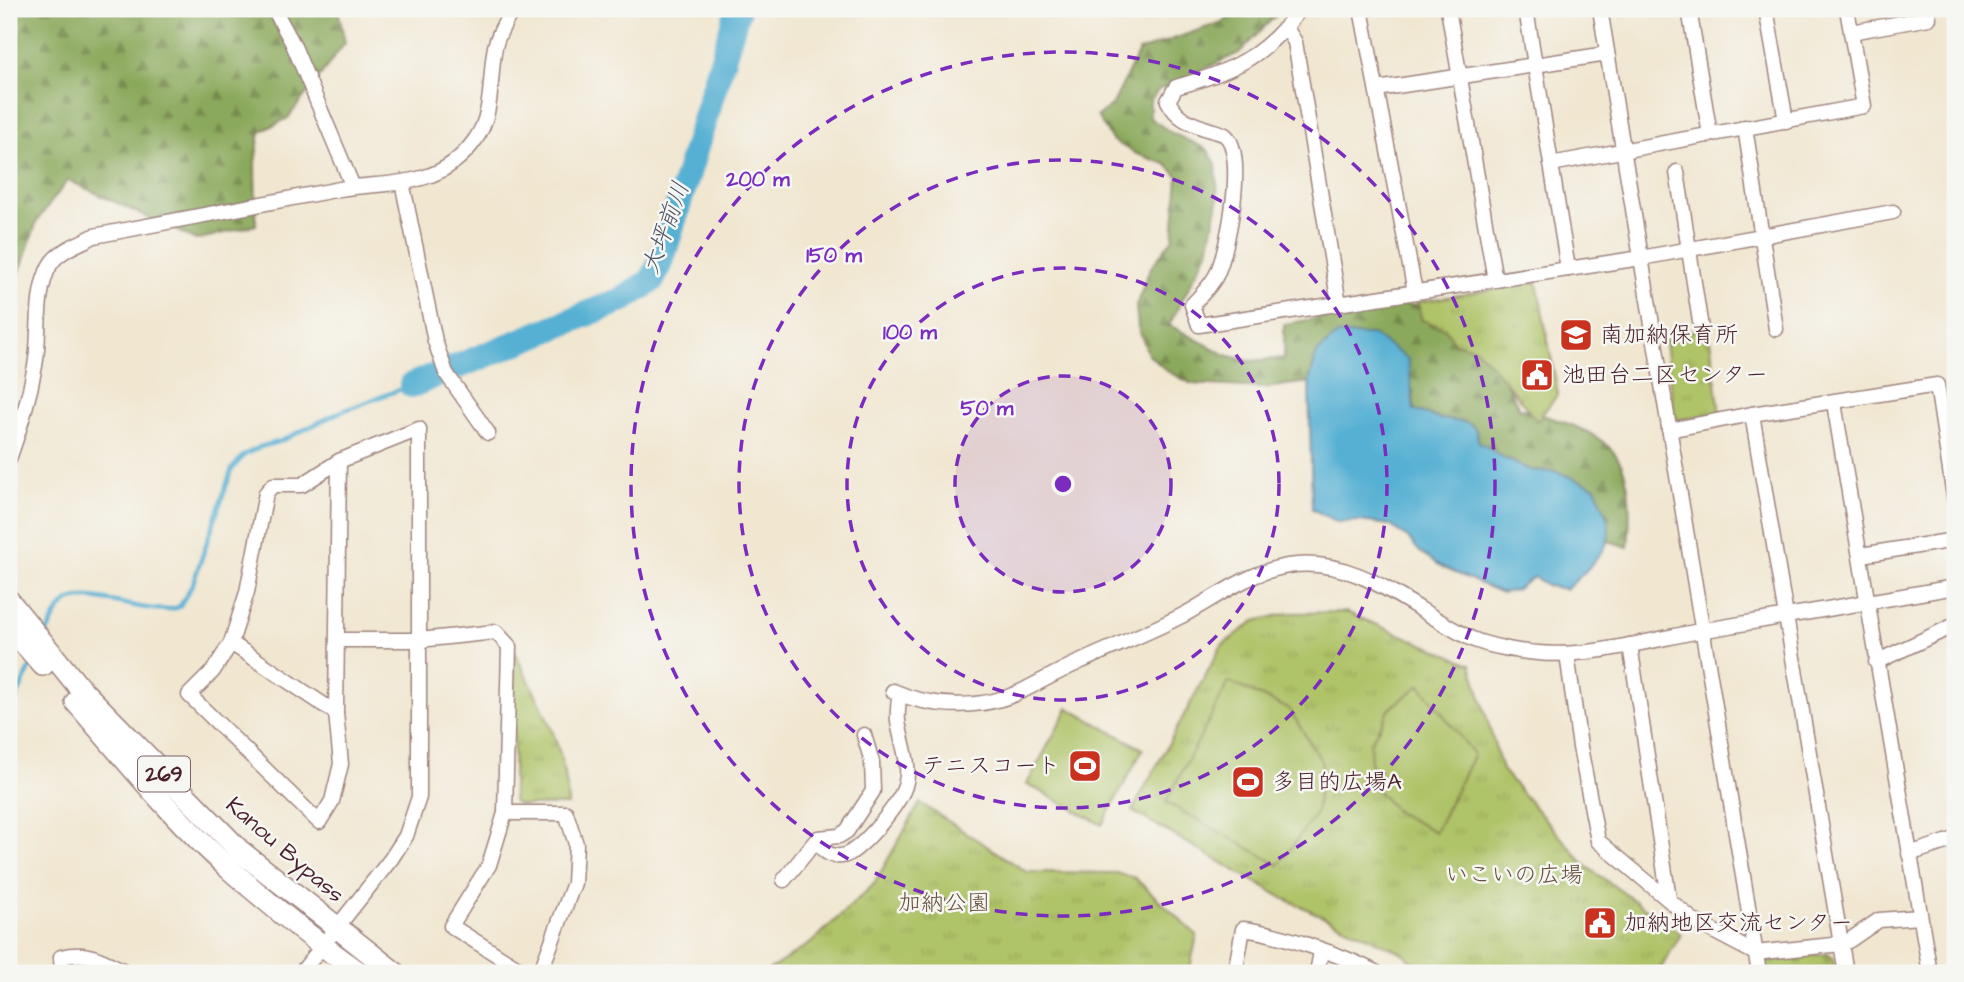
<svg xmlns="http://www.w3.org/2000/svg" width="1964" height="982" viewBox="0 0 1964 982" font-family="'Architects Daughter','Klee One',sans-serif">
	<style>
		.forest { fill: url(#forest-firs); stroke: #6a6444; stroke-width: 2 }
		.cemetery { fill: url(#cemetery-stones); stroke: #7c7149; stroke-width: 2 }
		.park { fill: url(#park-tufts); stroke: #7c7149; stroke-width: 2 }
		.pitch { fill: #afc367; stroke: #7c7149; stroke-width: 2 }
		.water { fill: #56b0d3; stroke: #50687f; stroke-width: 2 }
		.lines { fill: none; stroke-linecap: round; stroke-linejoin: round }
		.stream { stroke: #56b0d3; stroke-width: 4.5 }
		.river { stroke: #56b0d3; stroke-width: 26 }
		.minor-casing { stroke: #9e837e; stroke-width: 17 }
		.highway-casing { stroke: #9e837e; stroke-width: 24 }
		.minor { stroke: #fff; stroke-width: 14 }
		.highway { stroke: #fff; stroke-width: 21 }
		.ring { fill: none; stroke: #7b2cbf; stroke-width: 3.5; stroke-dasharray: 12 9 }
		.labels { text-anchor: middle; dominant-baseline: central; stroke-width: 5; stroke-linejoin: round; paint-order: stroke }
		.shield { fill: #f6f6f2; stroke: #7e6067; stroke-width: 2 }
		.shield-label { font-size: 21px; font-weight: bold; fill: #4a1f2b }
		.poi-label { font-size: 23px; fill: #4a1f2b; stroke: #f6f6f2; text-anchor: start }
		.street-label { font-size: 23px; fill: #4a1f2b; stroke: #f6f6f2 }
		.park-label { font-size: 23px; fill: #68503d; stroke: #f6f6f2 }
		.water-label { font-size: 24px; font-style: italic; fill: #4e5266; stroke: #f6f6f2 }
		.centre { fill: #7b2cbf; stroke: #f6f6f2; stroke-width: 3.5 }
		.ring-label { font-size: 21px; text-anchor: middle; font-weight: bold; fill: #7b2cbf; stroke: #f6f6f2; stroke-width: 5; stroke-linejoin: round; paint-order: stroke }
	</style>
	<defs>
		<pattern id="forest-firs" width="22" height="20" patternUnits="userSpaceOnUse" patternTransform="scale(1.75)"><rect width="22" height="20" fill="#8ba95c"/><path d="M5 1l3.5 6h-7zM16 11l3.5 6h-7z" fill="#74894c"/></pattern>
		<pattern id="cemetery-stones" width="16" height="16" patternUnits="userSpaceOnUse" patternTransform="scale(1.75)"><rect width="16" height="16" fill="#afc367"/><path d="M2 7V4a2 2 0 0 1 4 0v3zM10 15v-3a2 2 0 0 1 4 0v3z" fill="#98a75a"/></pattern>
		<pattern id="park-tufts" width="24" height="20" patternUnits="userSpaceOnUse" patternTransform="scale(1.75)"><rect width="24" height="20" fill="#afc367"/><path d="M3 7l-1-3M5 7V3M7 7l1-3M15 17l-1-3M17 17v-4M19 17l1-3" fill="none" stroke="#98a75a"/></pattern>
	</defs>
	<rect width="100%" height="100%" fill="#f6f6f2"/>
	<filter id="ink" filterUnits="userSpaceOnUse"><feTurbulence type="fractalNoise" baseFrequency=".0143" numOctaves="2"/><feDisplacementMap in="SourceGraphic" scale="14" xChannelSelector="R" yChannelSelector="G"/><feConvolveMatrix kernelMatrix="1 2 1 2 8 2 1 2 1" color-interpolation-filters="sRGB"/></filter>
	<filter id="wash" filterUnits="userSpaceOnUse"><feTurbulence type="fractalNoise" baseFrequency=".00686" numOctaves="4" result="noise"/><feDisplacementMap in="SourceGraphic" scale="28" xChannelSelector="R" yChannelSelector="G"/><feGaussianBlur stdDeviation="1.57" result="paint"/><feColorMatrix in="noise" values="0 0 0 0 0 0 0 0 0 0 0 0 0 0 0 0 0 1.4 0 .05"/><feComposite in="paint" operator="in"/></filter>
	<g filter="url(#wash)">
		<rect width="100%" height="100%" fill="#f1e7d1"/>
		<!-- forest -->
		<g class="forest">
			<polygon points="9,9 338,9 345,43 288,118 260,132 255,162 256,225 196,240 68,180 37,221 14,289 9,335"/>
			<path d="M 1247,9 L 1282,9 L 1239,53 L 1158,90 L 1150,101 L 1150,118 L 1172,133 L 1207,149 L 1216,164 L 1218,201 L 1208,251 L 1169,325 L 1226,355 L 1250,361 L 1284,358 L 1284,324 L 1401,304 L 1432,307 L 1483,339 L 1519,408 C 1610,435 1637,444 1628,547 L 1608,541 L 1607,513 L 1558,472 L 1530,470 L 1504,458 L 1479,442 L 1475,428 L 1465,422 L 1440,419 L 1414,410 L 1413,390 L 1317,353 L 1309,382 L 1264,388 L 1192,384 L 1167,371 L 1148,354 L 1138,327 L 1136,306 L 1150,269 L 1173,238 L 1178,176 L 1166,164 L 1137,154 L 1112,140 L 1097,116 L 1113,104 L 1139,51 L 1222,22 Z"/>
		</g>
		<!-- cemetery -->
		<polygon class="cemetery" points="1828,954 1833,958 1835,973 1765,973 1764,965 1770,958"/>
		<!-- park -->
		<g class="park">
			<polygon points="1537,282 1558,394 1537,421 1490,363 1475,348 1455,343 1445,328 1422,320 1417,302"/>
			<polygon points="1696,330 1710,340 1720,413 1679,420 1674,416 1665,342 1673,334"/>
			<polygon points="1346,612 1471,664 1502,770 1586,866 1681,934 1658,973 1422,973 1405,954 1285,899 1132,811 1222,645 1255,621 1289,613"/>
			<path d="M 514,651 C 539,701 567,748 568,805 L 519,805 L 513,801 Z"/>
			<polygon points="920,803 1027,872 1117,873 1135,878 1197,935 1189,973 764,973 811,943 874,884"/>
		</g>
		<!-- pitch -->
		<g class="pitch">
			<polygon points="1229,682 1289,709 1322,762 1316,813 1279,865 1166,802"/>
			<polygon points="1420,685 1474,754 1435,832 1398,813 1372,785 1370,743 1390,709"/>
			<polygon points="1068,708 1143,749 1102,825 1027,784"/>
		</g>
		<!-- water -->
		<path class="water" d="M 1337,335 L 1373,335 L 1408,359 L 1414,410 L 1440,419 L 1465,422 L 1475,428 L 1479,442 L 1504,458 L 1530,470 L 1558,472 L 1595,487 C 1602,503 1612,522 1608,540 C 1604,554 1577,581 1565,589 L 1548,586 L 1534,577 L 1515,590 L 1502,593 L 1444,568 L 1420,552 L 1409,539 L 1390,525 L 1360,521 L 1337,522 L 1312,509 L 1309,382 L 1317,353 Z"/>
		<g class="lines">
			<!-- stream -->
			<g class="stream">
				<path d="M 45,637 C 51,624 57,609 69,601 C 75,597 84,598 90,598 C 115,599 162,617 180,606 L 193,583 L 232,469 L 244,455 L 260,447 L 281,441 L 340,412 L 412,385"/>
				<polyline points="9,713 32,664"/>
			</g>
			<!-- river -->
			<polyline class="river" points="412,385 624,299 652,280 661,262 738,9"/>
		</g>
	</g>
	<g filter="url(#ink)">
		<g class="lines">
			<defs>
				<g id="minor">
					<polyline points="274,9 293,44 353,187"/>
					<path d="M 1300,9 C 1265,57 1231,72 1176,87 L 1168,101 C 1178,120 1190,123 1210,130 C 1214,131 1222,133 1225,135 C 1247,152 1228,248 1218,271 C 1214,283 1201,295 1192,305 L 1199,325 L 1641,258 L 1893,212"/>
					<polyline points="1361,9 1415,292"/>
					<polyline points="1448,9 1495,280"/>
					<polyline points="1526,9 1568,269"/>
					<polyline points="1600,9 1759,973"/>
					<polyline points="1689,9 1710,135"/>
					<polyline points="1766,9 1786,121"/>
					<polyline points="1286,28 1295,42 1339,304"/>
					<polyline points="1851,32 1929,18 1927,9"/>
					<polyline points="1377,89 1607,54"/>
					<polyline points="1745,127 1776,329"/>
					<polyline points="1551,164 1864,106 1847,9"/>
					<polyline points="1677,172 1701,328"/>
					<polyline points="402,182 435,341 446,373 488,433"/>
					<polyline points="1834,403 1930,973"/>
					<polyline points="1752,414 1846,973"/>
					<polyline points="1669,430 1752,414 1937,385 1955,503"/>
					<path d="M 9,459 C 20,429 29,398 35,366 C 41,334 34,295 50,265 C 59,250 79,244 94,236 C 176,221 258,205 340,189 C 368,184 397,186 425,177 C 445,171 463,157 475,140 C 494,115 489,76 495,47 C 498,33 506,21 513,9"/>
					<polyline points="1861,555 1955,540"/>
					<polyline points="337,640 419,640 496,632 509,646 505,813 489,865 451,926 526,973"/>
					<polyline points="231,643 336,713"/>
					<polyline points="1630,645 1669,899"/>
					<polyline points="1567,654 1580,747 1598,841 1694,921 1755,953 1842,944 1850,940 1879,920 1920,917"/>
					<polyline points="1876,662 1955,625"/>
					<path d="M 893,691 C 933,709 984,710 1024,690 C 1044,680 1063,669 1084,660 C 1119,644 1153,631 1187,613 C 1219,595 1250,572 1288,566 C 1358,554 1413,611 1472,639 C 1488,646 1521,652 1538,653 C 1587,658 1651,640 1700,631 C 1785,616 1870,602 1955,587"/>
					<polyline points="505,813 566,813 576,844 574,883 540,973"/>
					<path d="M 825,838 L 821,847 C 828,856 839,859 850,853 C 867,842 899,805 905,786 C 912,764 901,743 898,721 C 897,712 899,703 899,694"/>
					<polyline points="1909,854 1955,839"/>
					<polyline points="784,880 818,838 839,836 847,831 873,791 872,762 864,735"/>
					<path d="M 62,973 L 61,957 C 89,950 103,961 128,973"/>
					<polyline points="301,973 391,859 406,836 419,797 419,429 339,461 302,485 273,485 266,493 247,592 231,643 213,671 189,695 319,822 332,801 341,764 336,713 339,461"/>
					<path d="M 1235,973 L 1243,929 C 1278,933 1345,956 1377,973"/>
					<polyline points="1317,973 1321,951"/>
				</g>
				<g id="highway">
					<polyline points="9,601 78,686 240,851 395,973"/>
					<polyline points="9,626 43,665"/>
					<path d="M 76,702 C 126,760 176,822 233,872 C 274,908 316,942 360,973"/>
				</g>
			</defs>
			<!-- minor casing -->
			<use href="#minor" class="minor-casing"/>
			<!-- highway casing -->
			<use href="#highway" class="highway-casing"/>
			<!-- minor -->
			<use href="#minor" class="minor"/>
			<!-- highway -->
			<use href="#highway" class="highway"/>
		</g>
	</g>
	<!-- distance rings -->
	<circle cx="1063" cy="484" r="108" fill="#7b2cbf" fill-opacity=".12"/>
	<g class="ring">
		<circle cx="1063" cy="484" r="108"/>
		<circle cx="1063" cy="484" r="216"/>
		<circle cx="1063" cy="484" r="324"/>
		<circle cx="1063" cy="484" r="432"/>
	</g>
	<!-- icons -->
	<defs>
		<symbol id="school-square" viewBox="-11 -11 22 22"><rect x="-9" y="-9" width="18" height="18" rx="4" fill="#c8321e" stroke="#f6f6f2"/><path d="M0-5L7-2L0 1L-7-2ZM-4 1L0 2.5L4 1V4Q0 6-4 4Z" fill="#fff"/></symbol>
		<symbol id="civic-square" viewBox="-11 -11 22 22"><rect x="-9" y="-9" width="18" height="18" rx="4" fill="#c8321e" stroke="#f6f6f2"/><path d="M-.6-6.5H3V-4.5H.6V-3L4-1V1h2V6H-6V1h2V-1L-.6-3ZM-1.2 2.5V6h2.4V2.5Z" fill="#fff"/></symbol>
		<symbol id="stadium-square" viewBox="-11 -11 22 22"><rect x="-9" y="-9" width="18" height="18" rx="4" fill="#c8321e" stroke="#f6f6f2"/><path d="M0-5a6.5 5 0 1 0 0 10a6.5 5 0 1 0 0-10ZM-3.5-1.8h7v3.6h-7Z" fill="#fff"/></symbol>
	</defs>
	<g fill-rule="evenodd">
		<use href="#school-square" x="1557" y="316" width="38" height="38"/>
		<use href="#civic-square" x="1518" y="356" width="38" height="38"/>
		<use href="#stadium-square" x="1066" y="747" width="38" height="38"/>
		<use href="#stadium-square" x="1229" y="763" width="38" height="38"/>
		<use href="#civic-square" x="1581" y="904" width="38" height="38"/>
	</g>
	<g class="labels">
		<!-- shield labels -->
		<rect class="shield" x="138" y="756.5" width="52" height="35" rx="5"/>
		<g class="shield-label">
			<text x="164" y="774">269</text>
		</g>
		<!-- poi labels -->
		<g class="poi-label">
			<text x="1600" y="335">南加納保育所</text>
			<text x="1562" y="375">池田台二区センター</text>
			<text x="1060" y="766" text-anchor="end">テニスコート</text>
			<text x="1272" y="782">多目的広場A</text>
			<text x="1624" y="923">加納地区交流センター</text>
		</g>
		<!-- street labels -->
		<g class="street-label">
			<text transform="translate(285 850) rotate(41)">Kanou Bypass</text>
		</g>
		<!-- park labels -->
		<g class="park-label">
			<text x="1514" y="875">いこいの広場</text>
			<text x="944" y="903">加納公園</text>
		</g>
		<!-- water labels -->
		<g class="water-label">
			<text transform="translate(666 228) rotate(-70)">大坪前川</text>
		</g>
	</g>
	<circle cx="1063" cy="484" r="10" class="centre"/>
	<g class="ring-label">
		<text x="758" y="186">200 m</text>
		<text x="834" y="262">150 m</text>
		<text x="910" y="339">100 m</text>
		<text x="987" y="415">50 m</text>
	</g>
	<!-- margin -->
	<rect width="1964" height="982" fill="none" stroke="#f6f6f2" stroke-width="35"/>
</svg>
